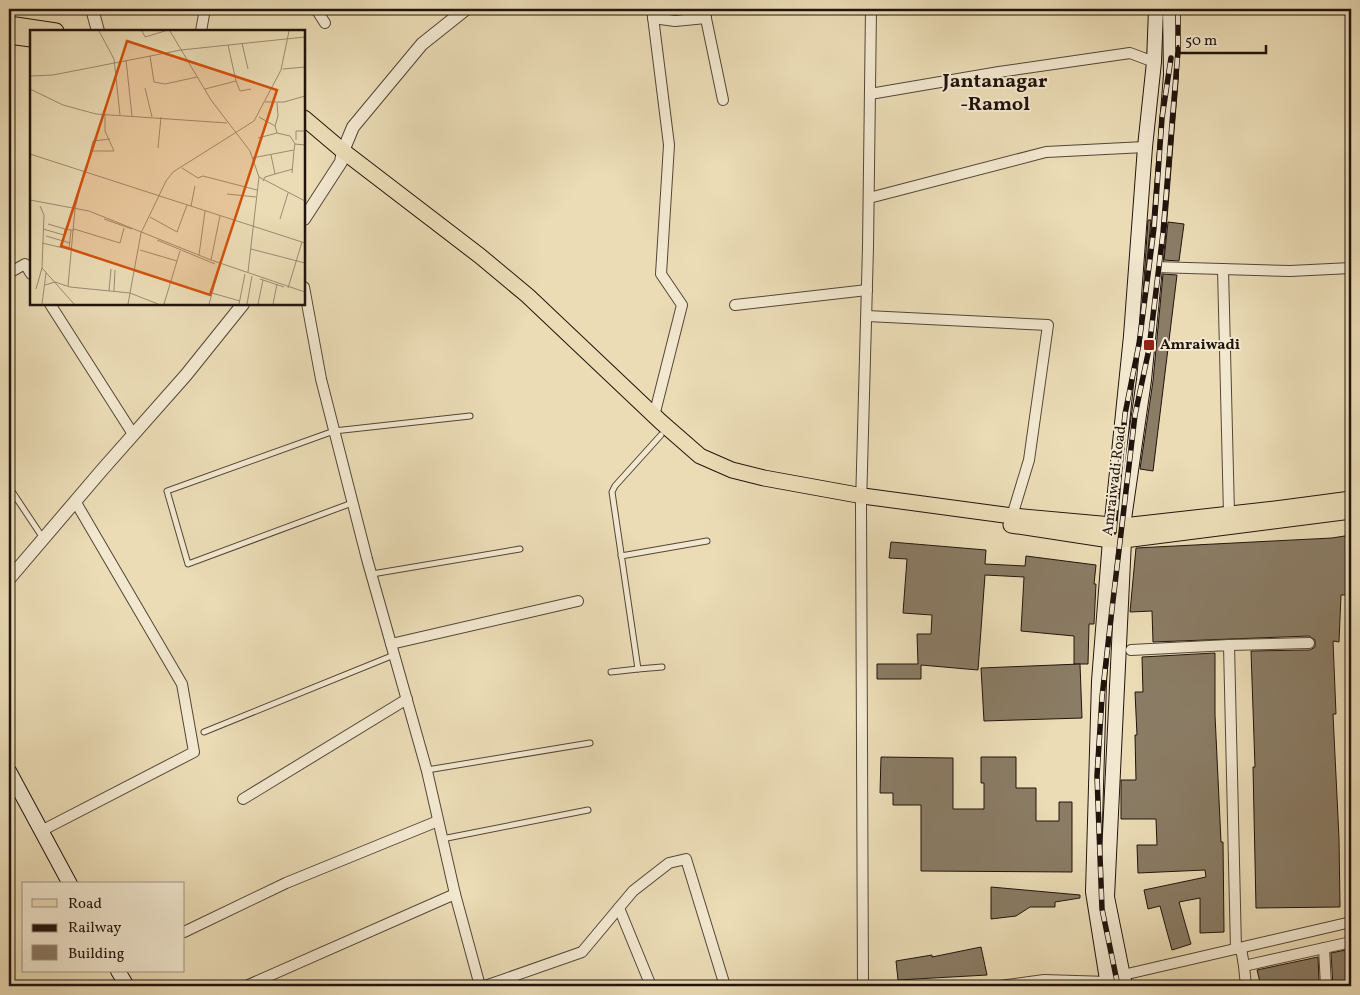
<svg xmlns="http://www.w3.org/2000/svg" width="1360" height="995" viewBox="0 0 1360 995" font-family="Vollkorn,serif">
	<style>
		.building { fill: #8a7c65; stroke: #21140d }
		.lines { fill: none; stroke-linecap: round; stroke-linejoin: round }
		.service-casing { stroke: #544637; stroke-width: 7 }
		.minor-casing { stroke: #544637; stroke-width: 12 }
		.tertiary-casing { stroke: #544637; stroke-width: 14 }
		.secondary-casing { stroke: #21140d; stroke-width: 16 }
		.primary-casing { stroke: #21140d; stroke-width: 17 }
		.service { stroke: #f2e8d0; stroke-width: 5 }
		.minor { stroke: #f2e8d0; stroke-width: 10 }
		.tertiary { stroke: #f2e8d0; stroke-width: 12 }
		.secondary { stroke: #f2e8d0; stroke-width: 14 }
		.primary { stroke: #ebdcb6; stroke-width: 15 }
		.rail-casing { stroke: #21140d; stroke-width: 5.5 }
		.rail { stroke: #f2e8d0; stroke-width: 4; stroke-dasharray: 11; stroke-linecap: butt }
		.poi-dot { fill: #8f2418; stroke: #f2e8d0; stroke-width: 2 }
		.labels { text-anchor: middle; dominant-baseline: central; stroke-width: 4; stroke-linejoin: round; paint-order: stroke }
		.poi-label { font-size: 15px; font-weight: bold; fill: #21140d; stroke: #f2e8d0; text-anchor: start }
		.street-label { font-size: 15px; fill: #21140d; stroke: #f2e8d0 }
		.district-label { font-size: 20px; font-weight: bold; fill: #21140d; stroke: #f2e8d0 }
		.inset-road { fill: none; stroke: #9a8c72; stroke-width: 1 }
		.view { fill: #d4520c; fill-opacity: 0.15; stroke: #d4520c; stroke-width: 2.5 }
		.inset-edge { fill: none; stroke: #21140d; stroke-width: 2.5 }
	</style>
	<rect width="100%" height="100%" fill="#ebdcb6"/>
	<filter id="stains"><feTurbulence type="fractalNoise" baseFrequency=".004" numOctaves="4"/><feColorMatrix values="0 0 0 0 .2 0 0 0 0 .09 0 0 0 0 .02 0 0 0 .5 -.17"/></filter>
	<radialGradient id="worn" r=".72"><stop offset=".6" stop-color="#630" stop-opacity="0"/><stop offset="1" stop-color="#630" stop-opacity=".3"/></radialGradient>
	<!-- building -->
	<g class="building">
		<polygon points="1148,220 1151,220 1141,325"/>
		<polygon points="1168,222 1184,224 1179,261 1164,260"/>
		<polygon points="1163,274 1177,275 1153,471 1140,469 1153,381"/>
		<polygon points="1351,535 1351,595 1341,595 1339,642 1333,641 1336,714 1333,714 1339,838 1340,907 1256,908 1253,767 1255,767 1251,651 1310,650 1315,647 1315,640 1309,636 1153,642 1152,611 1130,612 1136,548 1332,538"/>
		<polygon points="891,542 986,550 985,564 1025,566 1026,556 1096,565 1094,584 1096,584 1094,624 1089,624 1088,664 1074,664 1074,636 1021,631 1024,577 985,575 978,670 921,665 921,679 877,679 877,664 918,664 917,634 931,634 932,615 903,613 907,559 889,558"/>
		<polygon points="1215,653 1215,715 1221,842 1223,842 1224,932 1200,933 1200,898 1179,902 1191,944 1172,950 1160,906 1148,909 1144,890 1206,877 1205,870 1138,873 1137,845 1157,845 1156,819 1121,819 1121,780 1136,780 1135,735 1137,735 1135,692 1143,692 1142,657"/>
		<polygon points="1080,664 1082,718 984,721 981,668"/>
		<polygon points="881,757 953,758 953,809 984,809 984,783 981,783 981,757 1016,757 1016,788 1036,788 1036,821 1059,821 1059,802 1072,802 1072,872 921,871 921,805 893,805 893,793 880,793"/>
		<polygon points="991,887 1080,895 1080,898 1055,902 1055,907 1030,907 1016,916 991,919"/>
		<polygon points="981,947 987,975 898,980 896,961 932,955 932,957"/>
		<polygon points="1351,949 1351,986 1333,986 1331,953"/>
		<polygon points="1318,957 1319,981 1298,986 1261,986 1257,970"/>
	</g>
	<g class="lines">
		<defs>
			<g id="service">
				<polyline points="661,435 615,486 612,492 638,669 662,667"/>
				<polyline points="9,487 43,538"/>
				<polyline points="352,503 188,564 167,491 334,431 470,416"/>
				<polyline points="621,556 707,541"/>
				<polyline points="372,574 520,549"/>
				<polyline points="611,672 638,669"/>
				<polyline points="204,732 394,655"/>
				<polyline points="427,770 590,743"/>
				<polyline points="442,839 588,810"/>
			</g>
			<g id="minor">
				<polyline points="316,9 325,23"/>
				<polyline points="652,9 669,145 661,274 682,305 654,416"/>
				<polyline points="704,9 723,100"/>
				<polyline points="653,18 675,21 706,18"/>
				<polyline points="201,31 205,9"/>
				<polyline points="870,94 999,72 1130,53 1154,62"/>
				<polyline points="869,198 1046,152 1145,147"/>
				<polyline points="1155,267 1290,271 1351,268"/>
				<polyline points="1223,269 1229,514"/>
				<polyline points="9,273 25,264 31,274"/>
				<polyline points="304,287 321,379 367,559 427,771 455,894 480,986"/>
				<polyline points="50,304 133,434"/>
				<polyline points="735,305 867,290"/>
				<polyline points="867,316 1048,325 1029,460 1012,516"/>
				<polyline points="391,644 578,601"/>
				<polyline points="1229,645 1309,643"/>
				<polyline points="1131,650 1229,645 1236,949"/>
				<polyline points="243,799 407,699"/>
				<polyline points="41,831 194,752 182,684 75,501"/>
				<polyline points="619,908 651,986"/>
				<polyline points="184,932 286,883 438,821"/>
				<polyline points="1241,948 1244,966 1351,942"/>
				<polyline points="1324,948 1326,986"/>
				<polyline points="1244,966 1246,986"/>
				<polyline points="246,986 455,894"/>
				<polyline points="485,986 582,952 633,891 669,863 686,859 725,986"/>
				<polyline points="863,986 861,505 868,247 871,9"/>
				<polyline points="1000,986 1044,980 1108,982 1123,975 1351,922"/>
			</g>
			<g id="tertiary">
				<polyline points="92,9 98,31"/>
				<polyline points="304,219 341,162 343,151 353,127 422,44 466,9"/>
				<polyline points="9,579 102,470 186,375 243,304"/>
			</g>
			<g id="secondary">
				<polyline points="9,771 70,884"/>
				<polyline points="118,971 127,986"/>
				<polyline points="1108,986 1093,892 1099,681 1110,540 1131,336 1145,147 1154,62 1156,9"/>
				<polyline points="1125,986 1107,897 1124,540 1123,526 1144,380 1158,237 1171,75 1170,9"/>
			</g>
			<g id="primary">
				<polyline points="9,24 56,31"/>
				<polyline points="9,36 31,39"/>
				<polyline points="304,118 343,151 480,256 528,296 661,422 700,456 732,470 764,478 863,496 1012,516 1123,526 1283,508 1351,499"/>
				<polyline points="1011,525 1110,540 1124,540 1351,511"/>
			</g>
		</defs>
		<!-- service casing -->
		<use href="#service" class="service-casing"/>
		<!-- minor casing -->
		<use href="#minor" class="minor-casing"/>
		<!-- tertiary casing -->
		<use href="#tertiary" class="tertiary-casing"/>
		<!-- secondary casing -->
		<use href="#secondary" class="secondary-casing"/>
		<!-- primary casing -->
		<use href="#primary" class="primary-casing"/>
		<!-- service -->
		<use href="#service" class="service"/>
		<!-- minor -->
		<use href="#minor" class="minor"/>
		<!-- tertiary -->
		<use href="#tertiary" class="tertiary"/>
		<!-- secondary -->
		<use href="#secondary" class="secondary"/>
		<!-- primary -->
		<use href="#primary" class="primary"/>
		<defs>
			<g id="rail">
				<polyline points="1114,532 1125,414 1139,344 1154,228 1162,118 1171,58"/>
				<polyline points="1118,986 1102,909 1097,776 1102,697 1112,609 1135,415 1149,349 1163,233 1178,51 1178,9"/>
			</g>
		</defs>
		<!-- rail casing -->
		<use href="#rail" class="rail-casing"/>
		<!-- rail -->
		<use href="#rail" class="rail"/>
	</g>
	<!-- markers -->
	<rect class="poi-dot" x="1143" y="339" width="12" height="12" rx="2.5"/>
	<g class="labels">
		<!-- poi labels -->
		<g class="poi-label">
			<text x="1160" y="345">Amraiwadi</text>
		</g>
		<!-- street labels -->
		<g class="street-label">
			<text transform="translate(1115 481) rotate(-83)">Amraiwadi Road</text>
		</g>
		<!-- district labels -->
		<g class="district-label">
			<text x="995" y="82">Jantanagar<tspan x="995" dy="23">-Ramol</tspan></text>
		</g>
	</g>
	<!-- overview -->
	<g transform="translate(30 30)">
		<rect width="275" height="275" fill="#ebdcb6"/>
		<path class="inset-road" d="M 69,1 L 84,29 L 90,85M 112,1 L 115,7 L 135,1M 140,1 L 181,70 L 220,121 L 229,147 L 275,171M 212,13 L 218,39M 120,26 L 124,52 L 135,54 L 167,47M 96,30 L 102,86M 253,39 L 275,37M 0,46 L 23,45 L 151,20 L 275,7M 206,51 L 210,61 L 221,59M 115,58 L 122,87M 0,59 L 33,75 L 66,84 L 197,93M 175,59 L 206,51 L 198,15M 235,72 L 254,72 L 275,66M 229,87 L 245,96 L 247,103 L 260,106 L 265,114M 245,96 L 248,86 L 247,73M 228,108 L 247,103M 266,110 L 266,101 L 275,101M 128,118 L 131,87M 62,121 L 84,121 L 75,101 L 75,85M 0,124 L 275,213M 222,128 L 264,120 L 265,114 L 275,115M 152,138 L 168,148 L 173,146 L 227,160M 56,141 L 63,111 L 80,109M 262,143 L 264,120M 245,144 L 263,139M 233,151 L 235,147 L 245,144 L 241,125M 197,164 L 226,167M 0,170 L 59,181 L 181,230 L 275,262M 10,176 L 14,185 L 12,238 L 44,274M 161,176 L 165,156M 120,187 L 147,202 L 157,175M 74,189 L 102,199M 250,189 L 258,163M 18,194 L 35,199M 13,199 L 34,205M 44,199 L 90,213 L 94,198M 16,206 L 40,213M 127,210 L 185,234M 33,211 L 35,199 L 41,200M 12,213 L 42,220M 39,219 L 41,200 L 44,200M 221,219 L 275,233M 110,220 L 147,231M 169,225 L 175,181M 181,230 L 190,186M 105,241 L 182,265M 218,242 L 229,147M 230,249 L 254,257M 15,255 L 25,252 L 40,257 L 100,263 L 128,274M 38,256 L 45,179 L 54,141M 258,258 L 272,212M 6,259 L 12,238M 79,261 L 81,239M 84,261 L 85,240M 182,263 L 210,271M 12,274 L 16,243M 98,274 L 111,203 L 136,151 L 143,142 L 224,91 L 251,40 L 259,1M 134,274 L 150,221M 179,274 L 190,236M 209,274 L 215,244M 217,274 L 222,246M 228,274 L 233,250M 243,274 L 247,254"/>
		<path class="view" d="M 97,11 L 247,60 L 180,265 L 31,216 Z"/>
		<rect width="275" height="275" class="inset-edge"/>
	</g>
	<!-- margin -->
	<rect width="1360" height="995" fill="none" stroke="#ebdcb6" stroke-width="30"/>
	<rect x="10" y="10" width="1340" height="975" fill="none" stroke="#21140d" stroke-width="2.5"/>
	<rect x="15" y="15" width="1330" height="965" fill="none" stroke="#21140d"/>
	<!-- legend -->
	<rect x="22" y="882" width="162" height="90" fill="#f2e8d0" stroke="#9e9382"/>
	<rect x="32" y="899" width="25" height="8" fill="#ebdcb6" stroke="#9e9382"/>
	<text x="68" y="908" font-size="15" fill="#21140d">Road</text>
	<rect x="32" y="924" width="25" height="8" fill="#21140d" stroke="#9e9382"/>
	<text x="68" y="932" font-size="15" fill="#21140d">Railway</text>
	<rect x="32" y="945" width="25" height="15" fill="#8a7c65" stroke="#9e9382"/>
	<text x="68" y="958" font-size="15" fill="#21140d">Building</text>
	<!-- scale -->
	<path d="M1178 45v8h88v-8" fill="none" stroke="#21140d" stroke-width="2.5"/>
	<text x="1185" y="45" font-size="15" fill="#21140d" stroke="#f2e8d0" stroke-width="4" paint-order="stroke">50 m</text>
	<rect width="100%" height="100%" filter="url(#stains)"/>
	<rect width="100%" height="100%" fill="url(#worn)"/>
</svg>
